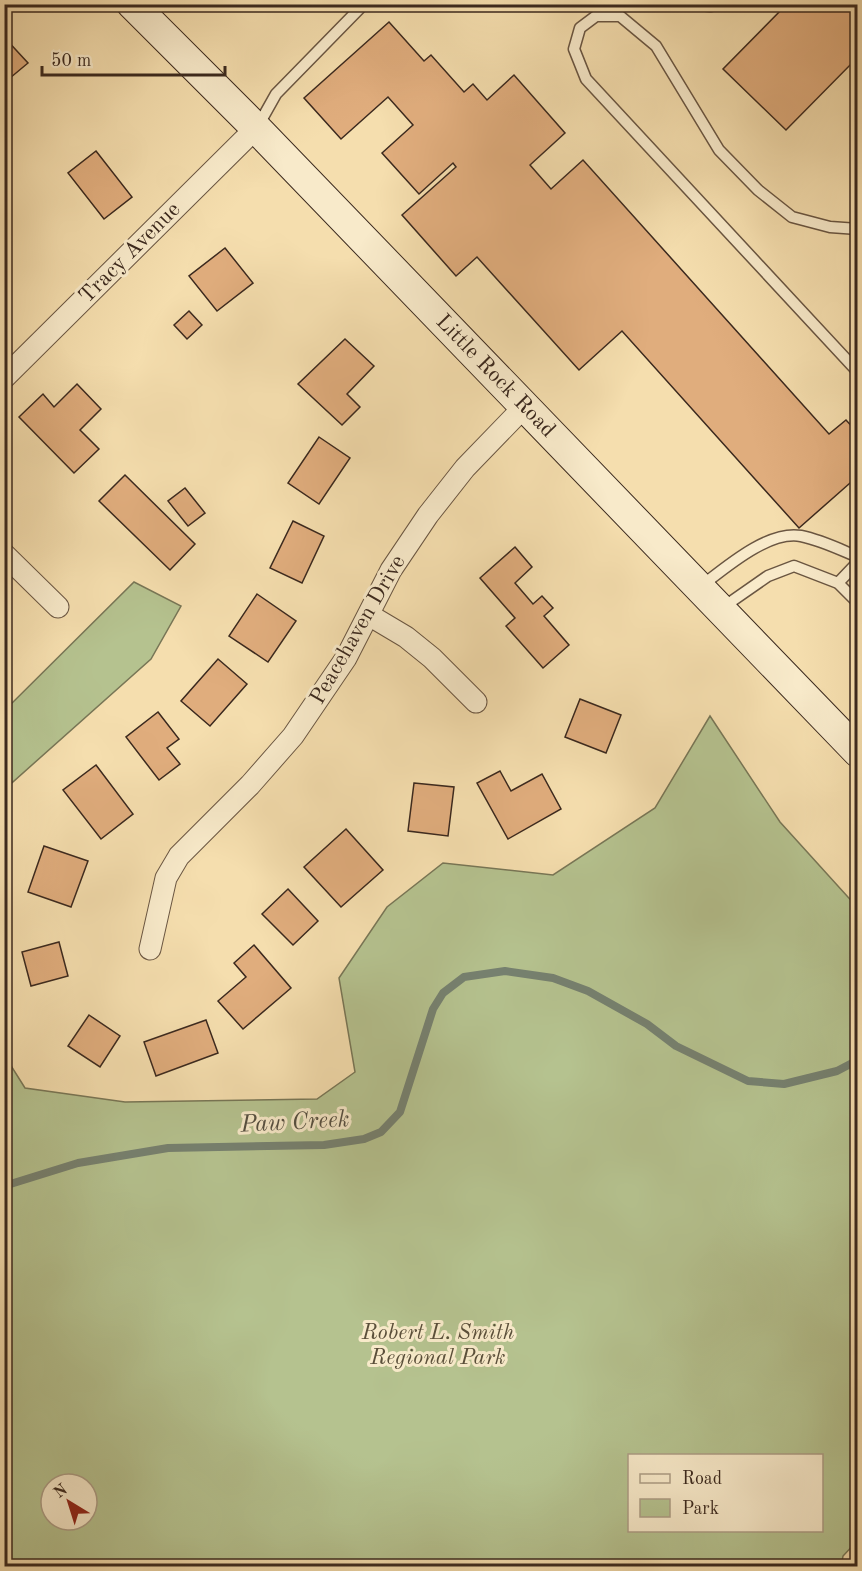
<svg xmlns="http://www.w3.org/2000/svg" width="862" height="1571" viewBox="0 0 862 1571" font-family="'Old Standard TT',serif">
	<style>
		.green { fill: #b5c28f; stroke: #787656; stroke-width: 1.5; fill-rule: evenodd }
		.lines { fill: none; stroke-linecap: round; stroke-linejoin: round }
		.stream { stroke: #768170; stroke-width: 8 }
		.building { fill: #e0ad7d; stroke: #3b291e; stroke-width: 1.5 }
		.service-casing { stroke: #6a5642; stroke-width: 13 }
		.minor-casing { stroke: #6a5642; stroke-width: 23 }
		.secondary-casing { stroke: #3b291e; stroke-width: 32 }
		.service { stroke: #f8eaca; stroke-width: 10 }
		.minor { stroke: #f8eaca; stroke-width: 21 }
		.secondary { stroke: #f8eaca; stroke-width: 30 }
		.labels { text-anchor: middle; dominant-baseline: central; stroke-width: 6; stroke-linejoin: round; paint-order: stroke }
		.street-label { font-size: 22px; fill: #3b291e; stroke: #f8eaca }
		.park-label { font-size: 22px; font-style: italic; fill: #5a4f3a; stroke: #f8eaca }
		.water-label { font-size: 24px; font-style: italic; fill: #544e40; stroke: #f8eaca }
	</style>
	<rect width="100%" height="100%" fill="#f5deae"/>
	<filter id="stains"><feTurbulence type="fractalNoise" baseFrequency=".00333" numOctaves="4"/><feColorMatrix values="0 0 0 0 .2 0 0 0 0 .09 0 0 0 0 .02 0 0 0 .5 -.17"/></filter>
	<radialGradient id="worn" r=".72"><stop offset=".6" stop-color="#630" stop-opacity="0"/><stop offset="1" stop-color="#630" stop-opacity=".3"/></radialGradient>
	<!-- green -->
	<g class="green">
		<polygon points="134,582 181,606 151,659 5,789 5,710"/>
		<path d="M 710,716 L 780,822 L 857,907 L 858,1540 L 843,1556 L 841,1566 L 5,1566 L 5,1056 L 25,1088 L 125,1102 L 317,1099 L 355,1072 L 339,978 L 387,907 L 443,863 L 553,875 L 655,808 ZM 630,1456 L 822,1456 L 822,1530 L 630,1530 ZM 51,1484 L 87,1484 L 87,1520 L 51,1520 Z"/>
	</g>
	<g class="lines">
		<!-- stream -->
		<polyline class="stream" points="4,1186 78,1163 168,1148 324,1145 364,1139 381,1132 400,1112 433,1009 443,993 464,977 505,971 553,978 588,991 647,1024 676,1046 748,1081 784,1084 837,1071 858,1060"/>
	</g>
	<!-- building -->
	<g class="building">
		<polygon points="787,4 858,4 858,57 786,130 723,69"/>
		<polygon points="389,22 424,61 431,55 464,92 473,84 487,100 514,75 565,133 530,165 551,189 583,160 829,434 846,420 858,433 858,476 799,528 622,331 579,370 477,257 456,276 402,215 456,167 453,163 419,194 382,153 413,125 388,97 341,139 304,98"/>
		<polygon points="4,37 28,63 4,83"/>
		<polygon points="96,151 132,197 104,219 68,173"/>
		<polygon points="225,248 253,283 217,311 189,276"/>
		<polygon points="189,311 202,325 187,339 174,325"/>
		<polygon points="345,339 374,366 347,394 360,407 342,425 298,384"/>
		<polygon points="77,384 101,409 80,430 99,449 74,473 19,417 43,394 54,407"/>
		<polygon points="319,437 350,458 319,504 288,483"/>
		<polygon points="125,475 195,544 170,570 99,501"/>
		<polygon points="185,488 205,513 188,526 168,501"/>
		<polygon points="293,521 324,536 302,583 270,568"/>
		<polygon points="515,547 532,567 515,583 533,604 542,596 553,608 544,616 569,645 543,668 506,626 515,618 480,578"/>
		<polygon points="257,594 296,621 268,662 229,636"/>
		<polygon points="218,659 247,684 210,726 181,701"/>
		<polygon points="580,699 621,715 606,753 565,737"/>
		<polygon points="158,712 179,739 167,748 180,764 159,780 126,737"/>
		<polygon points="96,765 133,814 101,839 63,790"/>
		<polygon points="500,771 511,791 542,774 561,809 508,839 477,783"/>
		<polygon points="414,783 454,787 448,836 408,831"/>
		<polygon points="346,829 383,870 341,907 304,867"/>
		<polygon points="44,846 88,861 71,907 28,892"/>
		<polygon points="288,889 318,921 293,945 262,914"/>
		<polygon points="59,942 68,976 31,986 22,952"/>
		<polygon points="254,945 291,988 243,1029 218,1001 246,977 234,963"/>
		<polygon points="89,1015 120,1036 100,1067 68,1046"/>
		<polygon points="206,1020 218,1053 156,1076 144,1042"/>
	</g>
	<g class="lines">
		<defs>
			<g id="service">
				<polyline points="690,4 710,6 721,4"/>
				<polyline points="258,126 276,94 364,4"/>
				<polyline points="858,229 830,227 792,217 758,190 719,150 656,46 620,16 596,16 580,28 574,49 586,79 858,372"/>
				<polyline points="838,583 858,562"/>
				<path d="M 700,587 C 725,568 768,530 801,536 C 821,540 839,549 858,557"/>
				<polyline points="722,608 768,576 794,566 838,583 858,603"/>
			</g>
			<g id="minor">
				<polyline points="4,378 256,128"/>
				<polyline points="4,554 58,607"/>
				<polyline points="369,615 406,637 432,658 476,702"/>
				<polyline points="150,949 166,878 179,856 250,785 293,736 346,658 391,570 428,515 465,468 524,407"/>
			</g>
			<g id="secondary">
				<path id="s1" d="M 132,4 L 256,128 L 858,752"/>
			</g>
		</defs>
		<!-- service casing -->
		<use href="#service" class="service-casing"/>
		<!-- minor casing -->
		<use href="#minor" class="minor-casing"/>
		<!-- secondary casing -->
		<use href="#secondary" class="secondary-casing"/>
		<!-- service -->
		<use href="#service" class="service"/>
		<!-- minor -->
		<use href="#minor" class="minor"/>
		<!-- secondary -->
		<use href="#secondary" class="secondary"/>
	</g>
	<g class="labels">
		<!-- street labels -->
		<g class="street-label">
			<text transform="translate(130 253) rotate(-45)">Tracy Avenue</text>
			<text stroke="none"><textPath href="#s1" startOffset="520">Little Rock Road</textPath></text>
			<text transform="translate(358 630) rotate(-60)">Peacehaven Drive</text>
		</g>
		<!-- park labels -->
		<g class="park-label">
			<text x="438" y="1333">Robert L. Smith<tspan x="438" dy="25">Regional Park</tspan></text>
		</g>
		<!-- water labels -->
		<g class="water-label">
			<text transform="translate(295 1123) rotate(-3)">Paw Creek</text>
		</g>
	</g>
	<!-- margin -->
	<rect width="862" height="1571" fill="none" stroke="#f5deae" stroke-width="24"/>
	<rect x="6" y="6" width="850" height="1559" fill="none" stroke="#3b291e" stroke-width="3"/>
	<rect x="12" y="12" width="838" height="1547" fill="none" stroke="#3b291e" stroke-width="1.5"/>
	<!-- legend -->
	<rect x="628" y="1454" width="195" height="78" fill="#f8eaca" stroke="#ac9d85" stroke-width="1.5"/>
	<rect x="640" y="1474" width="30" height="9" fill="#f8eaca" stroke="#ac9d85" stroke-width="1.5"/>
	<text x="682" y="1484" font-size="18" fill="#3b291e">Road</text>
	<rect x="640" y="1499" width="30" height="18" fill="#b5c28f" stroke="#ac9d85" stroke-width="1.5"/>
	<text x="682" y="1514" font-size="18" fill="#3b291e">Park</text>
	<!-- north arrow -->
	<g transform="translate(69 1502) rotate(322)"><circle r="28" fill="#f8eaca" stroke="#ac9d85" stroke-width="1.5"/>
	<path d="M0-4.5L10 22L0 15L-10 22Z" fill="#8f2418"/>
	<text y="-9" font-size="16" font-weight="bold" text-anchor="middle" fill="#3b291e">N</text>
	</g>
	<!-- scale -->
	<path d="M42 66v9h183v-9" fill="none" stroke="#3b291e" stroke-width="3"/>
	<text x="51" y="66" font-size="18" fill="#3b291e" stroke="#f8eaca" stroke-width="4.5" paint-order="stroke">50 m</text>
	<rect width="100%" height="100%" filter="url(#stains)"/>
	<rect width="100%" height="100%" fill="url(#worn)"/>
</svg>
